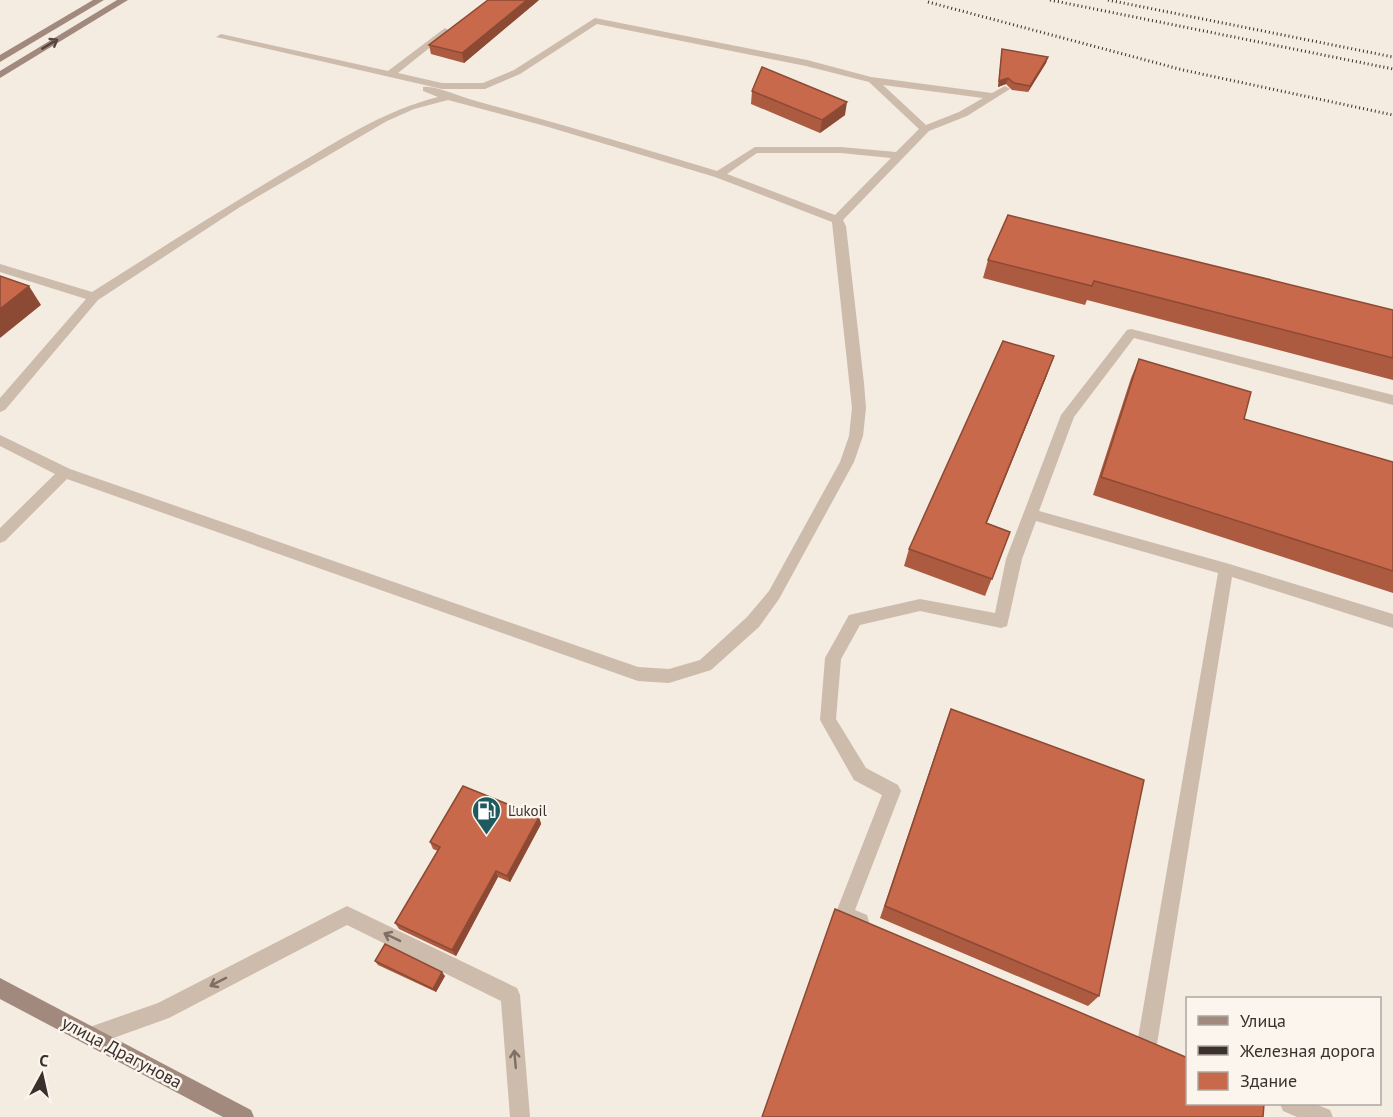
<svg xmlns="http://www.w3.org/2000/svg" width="1393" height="1117" viewBox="0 0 1393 1117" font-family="'PT Sans',sans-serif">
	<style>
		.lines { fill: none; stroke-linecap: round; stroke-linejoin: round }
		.lane { fill: #cdbbac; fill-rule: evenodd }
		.secondary { fill: #a18a7d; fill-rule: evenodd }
		.rail { stroke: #3b302b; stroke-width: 3; stroke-dasharray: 1 3; stroke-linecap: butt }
		.wall { fill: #ac5a40 }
		.shaded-wall { fill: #8c4a34 }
		.building { fill: #c8694b; stroke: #8c4a34; stroke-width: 1.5 }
		.oneway { stroke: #544640 }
		.oneway2 { stroke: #7d6f65 }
		.labels { text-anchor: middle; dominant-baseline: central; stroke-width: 5; stroke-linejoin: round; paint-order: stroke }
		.poi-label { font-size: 15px; fill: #3b302b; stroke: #fbf5ee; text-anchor: start }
		.near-street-label { font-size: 18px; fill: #3b302b; stroke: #fbf5ee }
	</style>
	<rect width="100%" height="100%" fill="#f4ebe1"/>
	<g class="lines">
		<!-- lane -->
		<g class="lane">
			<path d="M 595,18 L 807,60 L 871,77 L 992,93 L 1005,86 L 1010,89 L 967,116 L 929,131 L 843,220 L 846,226 L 864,383 L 866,408 L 863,436 L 854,462 L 779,599 L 759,627 L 711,670 L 669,683 L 638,681 L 67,479 L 5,541 L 0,543 L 0,528 L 55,474 L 0,446 L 0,435 L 70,469 L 638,667 L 669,669 L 700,660 L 747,617 L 769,591 L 840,462 L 849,436 L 852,408 L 832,222 L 715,177 L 545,126 L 448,100 L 414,109 L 387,121 L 240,207 L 98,300 L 5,410 L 0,412 L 0,398 L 86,299 L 0,272 L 0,264 L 92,292 C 162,248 231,203 302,162 C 348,135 387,110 438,97 L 423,91 L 423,87 C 435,85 463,98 476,101 C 557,123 637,147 717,171 L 755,147 L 841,147 L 896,152 L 919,129 L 869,82 L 806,66 L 597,24 L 520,74 L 485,89 L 442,89 L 216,37 L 221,34 L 388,71 L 445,28 L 450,31 L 448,33 L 398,73 L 442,83 L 483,83 L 514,70 ZM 883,85 L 983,98 L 959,112 L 926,125 ZM 757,153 L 841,153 L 891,158 L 835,215 L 727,174 Z"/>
			<polygon points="1131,329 1393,395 1393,405 1134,338 1074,417 1039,511 1226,563 1393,614 1393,628 1232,577 1157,1044 1154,1051 1147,1054 1140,1051 1137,1044 1218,573 1036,521 1022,559 1007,626 1001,628 920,611 860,625 841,659 836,719 866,768 898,785 901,791 855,910 867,915 869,922 867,929 860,931 837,922 835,915 882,795 854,780 820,720 825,658 849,615 920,599 995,613 1006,559 1061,415 1127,330"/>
			<polygon points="347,906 517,988 520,995 530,1117 510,1117 501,1001 347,925 169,1018 91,1046 84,1043 81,1036 84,1029 158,1003"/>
			<polygon points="1280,1104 1315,1104 1330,1110 1333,1117 1297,1117 1283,1111"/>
		</g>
		<!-- secondary -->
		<g class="secondary">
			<polygon points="93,0 104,0 0,62 0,55"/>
			<polygon points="117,0 128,0 0,78 0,71"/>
			<polygon points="0,978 251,1110 254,1117 223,1117 0,999"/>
		</g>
		<!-- rail -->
		<g class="rail">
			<polyline points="1050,0 1393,69"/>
			<polyline points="1108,0 1393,57"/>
			<polyline points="928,2 1183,70 1393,115"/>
		</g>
	</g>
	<!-- wall -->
	<g class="wall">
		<polygon points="539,0 464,63 431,54 429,45"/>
		<polygon points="1002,49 1048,57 1046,63 1028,92 1012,90 1006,84 998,87 1001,56"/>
		<polygon points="752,91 845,115 820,133 751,104"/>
		<polygon points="988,260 1393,310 1393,380 1087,300 1085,305 983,278"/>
		<polygon points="1139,359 1244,419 1393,462 1393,593 1093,495 1131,378"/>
		<polygon points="1047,375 987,523 1010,532 985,596 904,566 909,549"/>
		<polygon points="951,709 1099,996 1088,1006 880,918 945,725"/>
		<polygon points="539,817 541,824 510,882 498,877 456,956 399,929 395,923 438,851 433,849 430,842"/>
		<polygon points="375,961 445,976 436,992 378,965"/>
	</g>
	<!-- shaded-wall -->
	<g class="shaded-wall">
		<polygon points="527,0 539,0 464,63 462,53"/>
		<polygon points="1048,57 1046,63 1028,92 1030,86"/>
		<polygon points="1008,78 1006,84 998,87 999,81"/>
		<polygon points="847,102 845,115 820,133 822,120"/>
		<polygon points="29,286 41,305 0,338 0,309"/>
		<polygon points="1054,356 1047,375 979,541 986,523"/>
		<polygon points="539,817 541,824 510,882 507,876"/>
		<polygon points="496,871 498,877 456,956 452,950"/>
		<polygon points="442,972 445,976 436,992 433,989"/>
	</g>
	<!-- building -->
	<g class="building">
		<polygon points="488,0 527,0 462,53 429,45"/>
		<polygon points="1002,49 1048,57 1030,86 1014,83 1008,78 999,81"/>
		<polygon points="762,67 847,102 822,120 752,91"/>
		<polygon points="1008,215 1393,310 1393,358 1094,281 1092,286 988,260"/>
		<polygon points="0,276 29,286 0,309"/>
		<polygon points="1003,341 1054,356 986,523 1010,532 992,579 909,549"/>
		<polygon points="1139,359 1251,392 1244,419 1393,462 1393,571 1101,477"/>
		<polygon points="951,709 1144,780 1099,996 885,906"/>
		<polygon points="463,786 539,817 507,876 496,871 452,950 395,923 440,847 430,842"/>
		<polygon points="835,909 1188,1058 1188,1104 1264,1104 1263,1117 762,1117"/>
		<polygon points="385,944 442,972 433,989 375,961"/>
	</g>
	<!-- one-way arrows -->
	<defs><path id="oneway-shaft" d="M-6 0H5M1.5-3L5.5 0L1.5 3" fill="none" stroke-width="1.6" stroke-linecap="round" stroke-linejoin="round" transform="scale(1.5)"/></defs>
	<use class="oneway" href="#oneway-shaft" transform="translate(50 44) rotate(-31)"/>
	<g class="oneway2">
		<use href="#oneway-shaft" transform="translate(392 937) rotate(-154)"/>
		<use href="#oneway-shaft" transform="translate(218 982) rotate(153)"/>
		<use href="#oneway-shaft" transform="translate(515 1059) rotate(-95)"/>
	</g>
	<!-- icons -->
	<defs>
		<symbol id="fuel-pin" viewBox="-11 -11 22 30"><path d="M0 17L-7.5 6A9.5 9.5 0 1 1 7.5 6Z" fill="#1f5a5e" stroke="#fbf5ee"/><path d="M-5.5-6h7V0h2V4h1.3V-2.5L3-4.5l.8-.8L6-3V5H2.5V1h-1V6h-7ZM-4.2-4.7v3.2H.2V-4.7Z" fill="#fff"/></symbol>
	</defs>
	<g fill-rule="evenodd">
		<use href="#fuel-pin" x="470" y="794" width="33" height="45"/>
	</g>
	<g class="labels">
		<!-- poi labels -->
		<g class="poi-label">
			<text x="508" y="810">Lukoil</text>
		</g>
		<!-- near-street labels -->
		<g class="near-street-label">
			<text transform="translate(122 1052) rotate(28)">улица Драгунова</text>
		</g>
	</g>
	<!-- legend -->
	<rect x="1186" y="997" width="195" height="108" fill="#fbf5ee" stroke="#aea6a0" stroke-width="1.5"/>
	<rect x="1198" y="1016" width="30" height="9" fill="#a18a7d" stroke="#aea6a0" stroke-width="1.5"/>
	<text x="1240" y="1027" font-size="18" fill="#3b302b">Улица</text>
	<rect x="1198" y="1046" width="30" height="9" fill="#3b302b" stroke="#aea6a0" stroke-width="1.5"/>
	<text x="1240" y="1057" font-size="18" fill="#3b302b">Железная дорога</text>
	<rect x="1198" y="1072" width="30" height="18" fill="#c8694b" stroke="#aea6a0" stroke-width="1.5"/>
	<text x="1240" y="1087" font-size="18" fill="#3b302b">Здание</text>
	<!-- north arrow -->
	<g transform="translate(42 1075) rotate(8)" stroke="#fbf5ee" stroke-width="4.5" paint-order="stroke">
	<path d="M0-4.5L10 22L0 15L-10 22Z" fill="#3b302b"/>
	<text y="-9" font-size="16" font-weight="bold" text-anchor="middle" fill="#3b302b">С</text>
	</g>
</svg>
